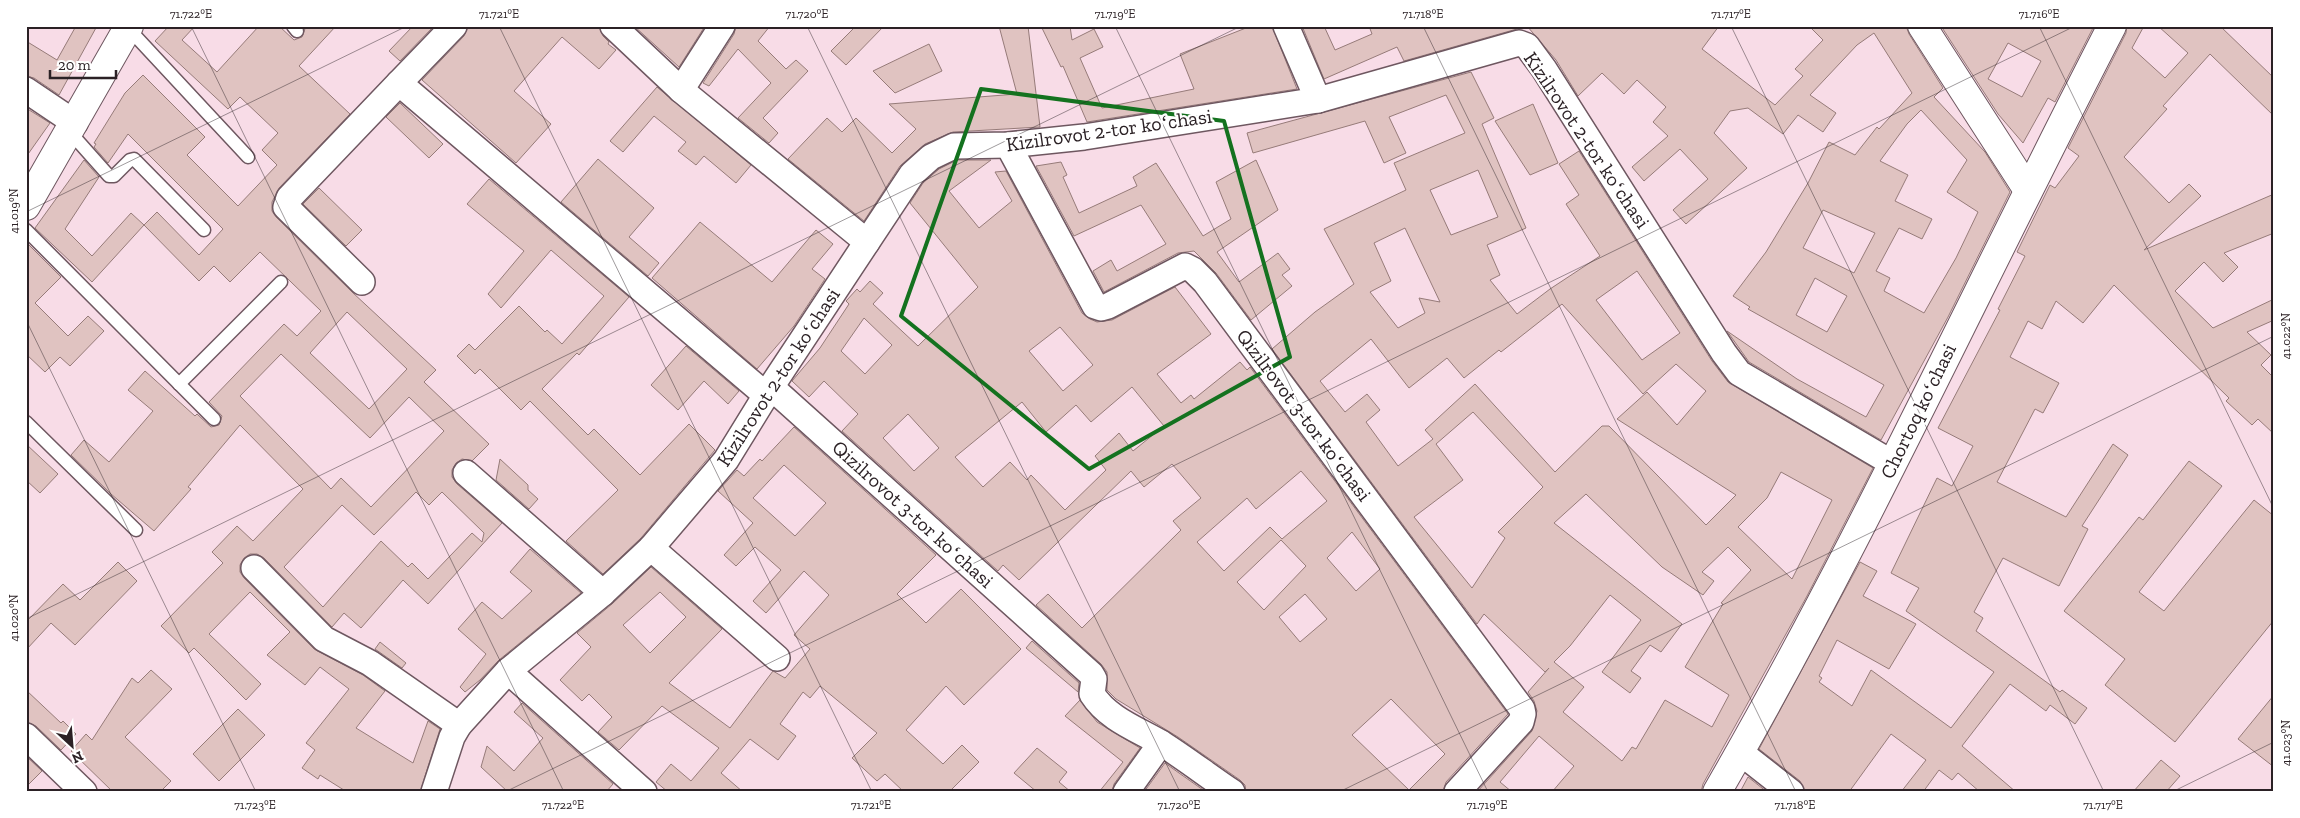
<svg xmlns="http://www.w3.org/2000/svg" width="2300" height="818" viewBox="0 0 2300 818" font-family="'Zilla Slab',serif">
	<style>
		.building { fill: #e0c3c1; stroke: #967b79; fill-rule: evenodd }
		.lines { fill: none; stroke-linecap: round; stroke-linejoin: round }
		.lane-casing { stroke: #6e5760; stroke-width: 15 }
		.street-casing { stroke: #6e5760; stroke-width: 28 }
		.secondary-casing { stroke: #6e5760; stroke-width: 30 }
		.lane { stroke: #fff; stroke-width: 12 }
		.street { stroke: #fff; stroke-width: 25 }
		.secondary { stroke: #fff; stroke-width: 28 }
		.marked { fill: none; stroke: #14721f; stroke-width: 4; stroke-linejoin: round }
		.ticks { fill: none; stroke: #2b2125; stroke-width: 1; stroke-opacity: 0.45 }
		.labels { text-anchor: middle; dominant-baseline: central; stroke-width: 4.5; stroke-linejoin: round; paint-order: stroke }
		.street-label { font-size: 20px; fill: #2b2125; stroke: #fff }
		.neatline { fill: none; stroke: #2b2125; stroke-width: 2 }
		.ticks-label { font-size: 12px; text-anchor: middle; fill: #2b2125 }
	</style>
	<rect width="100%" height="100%" fill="#f8dce7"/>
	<!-- building -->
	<g class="building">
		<polygon points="76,26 97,26 59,95 34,78 26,76 26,41 57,60"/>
		<path d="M 169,26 L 195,26 L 182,40 L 217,72 L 259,26 L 279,26 L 294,40 L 302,37 L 306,26 L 336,26 L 299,66 L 350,114 L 279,188 L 272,202 L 272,211 L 276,217 L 352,292 L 436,370 L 424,382 L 489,444 L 472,461 L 462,459 L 456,463 L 452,470 L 452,477 L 457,484 L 502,523 L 428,604 L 403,580 L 361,628 L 344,613 L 332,627 L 264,558 L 257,554 L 250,554 L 244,558 L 240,565 L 240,572 L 244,578 L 314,649 L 363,675 L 385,691 L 356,728 L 413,763 L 428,721 L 440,729 L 420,792 L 347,792 L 320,775 L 318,779 L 302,768 L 315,750 L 306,743 L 349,689 L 320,667 L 305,685 L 267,655 L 290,632 L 250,592 L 209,634 L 261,684 L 246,700 L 194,648 L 189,653 L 161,626 L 223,563 L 212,552 L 237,526 L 253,541 L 303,489 L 240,425 L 188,487 L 191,489 L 154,531 L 111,494 L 71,455 L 84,440 L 109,462 L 153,411 L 128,390 L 145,371 L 195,416 L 197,414 L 211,427 L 219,425 L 222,416 L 209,402 L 284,324 L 297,336 L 321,311 L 260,252 L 230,282 L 214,266 L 199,281 L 144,225 L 157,212 L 199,255 L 223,229 L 128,134 L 108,163 L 94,147 L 96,144 L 94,143 L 125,93 L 143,75 L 205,137 L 187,155 L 238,206 L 277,165 L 262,150 L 278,133 L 240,97 L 228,109 L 155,41 ZM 347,312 L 407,369 L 369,409 L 310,353 ZM 281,354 L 370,438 L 409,397 L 444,431 L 371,507 L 341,478 L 331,489 L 240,396 ZM 416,492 L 429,505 L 442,492 L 484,533 L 482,542 L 472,533 L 428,579 L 412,563 L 408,567 L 381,541 L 323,607 L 284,567 L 342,505 L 374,535 Z"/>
		<polygon points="413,26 434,26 400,61 389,51"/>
		<polygon points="468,26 599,26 603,36 609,42 608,44 616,50 599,69 562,37 514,91 551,124 516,163 422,80 464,36"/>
		<polygon points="634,26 705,26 679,67"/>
		<polygon points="736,26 770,26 758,41 786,69 796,60 808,71 763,118 778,133 769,143 738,118 771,83 738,49 709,86 703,83 734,34"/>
		<polygon points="856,26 884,26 846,65 831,51"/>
		<polygon points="999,26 1028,26 1040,127 953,132 925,144 900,166 864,221 788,159 827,118 842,132 856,118 892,153 916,129 889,104 1017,94"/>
		<polygon points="1041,26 1070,26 1072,40 1094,29 1103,47 1080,58 1102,108 1194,89 1180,54 1251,26 1272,26 1297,89 1087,122 1063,66 1061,67"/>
		<polygon points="1302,26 1324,26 1335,50 1372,34 1369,26 1524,27 1404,61 1397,47 1324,79"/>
		<path d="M 1527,26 L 1719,26 L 1702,49 L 1775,105 L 1803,76 L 1795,69 L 1823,40 L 1809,26 L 1906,26 L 1909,34 L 1943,88 L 1934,97 L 1985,152 L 2010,192 L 1948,317 L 1881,440 L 1749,362 L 1727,331 L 1797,379 L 1866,417 L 1884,385 L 1748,309 L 1750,307 L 1733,296 L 1766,252 L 1808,183 L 1829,142 L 1855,155 L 1877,127 L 1879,129 L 1912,93 L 1874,33 L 1857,45 L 1810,95 L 1836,113 L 1823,132 L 1798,115 L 1783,134 L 1748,108 L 1730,111 L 1714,133 L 1747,168 L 1686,224 L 1673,210 L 1708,179 L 1680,149 L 1644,181 L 1632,167 L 1668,136 L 1653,122 L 1666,107 L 1637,80 L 1624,94 L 1602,73 L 1578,96 L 1556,60 ZM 1921,110 L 1967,160 L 1947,192 L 1978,212 L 1956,258 L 1924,313 L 1884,291 L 1890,278 L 1876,271 L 1899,228 L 1922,239 L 1932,219 L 1895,201 L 1908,175 L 1880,161 L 1907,124 ZM 1823,210 L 1875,233 L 1854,273 L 1803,248 ZM 1815,278 L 1847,296 L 1827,332 L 1796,315 Z"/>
		<path d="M 1941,26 L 2094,26 L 2055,102 L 2048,98 L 2023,143 L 1998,114 ZM 2008,43 L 2041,61 L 2022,97 L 1988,79 Z"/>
		<polygon points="2127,26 2144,26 2132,48 2165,78 2188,53 2158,26 2220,26 2274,78 2274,116 2210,54 2163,106 2167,109 2124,157 2169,203 2189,184 2201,196 2144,250 2274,194 2274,233 2224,253 2238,267 2223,282 2204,262 2175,291 2213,328 2274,299 2274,320 2247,332 2271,355 2261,365 2274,378 2274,434 2258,419 2252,425 2226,401 2229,398 2114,285 2083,323 2056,301 2042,329 2028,321 2010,357 2059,383 2043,413 2035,409 1997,482 2066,517 2113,444 2128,455 2082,526 2088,529 2059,586 2003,558 1974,612 1983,618 1976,631 2060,692 2062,690 2087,708 2075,724 2050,705 2046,711 2010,684 1962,746 2016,792 1980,792 1958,773 1952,780 1939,770 1923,792 1901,792 1926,760 1891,734 1849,792 1805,792 1800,781 1759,749 1860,562 1877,571 1863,596 1916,624 1889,669 1837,640 1819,676 1822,678 1819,682 1852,706 1871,670 1951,728 1994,672 1906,611 1919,588 1891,573 1937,478 1952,486 1973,446 1938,428 2000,310 1998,309 2025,256 2017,252 2050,185 2055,188 2079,156 2068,148 2126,33"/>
		<polygon points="929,44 942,71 895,93 873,71"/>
		<path d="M 1471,72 L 1494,118 L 1482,124 L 1526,228 L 1487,245 L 1500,275 L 1490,280 L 1517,314 L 1550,289 L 1600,256 L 1566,204 L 1579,195 L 1559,164 L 1579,151 L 1712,361 L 1728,382 L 1873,468 L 1807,596 L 1703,784 L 1701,792 L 1552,792 L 1574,766 L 1539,736 L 1500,782 L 1512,792 L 1477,792 L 1532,731 L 1537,711 L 1534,701 L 1528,692 L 1549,668 L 1545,672 L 1484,614 L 1477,624 L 1272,349 L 1315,312 L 1354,284 L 1324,229 L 1406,190 L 1394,163 L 1465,133 L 1446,95 L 1389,117 L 1406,153 L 1384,163 L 1365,121 L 1253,153 L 1247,133 ZM 1478,170 L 1498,217 L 1451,235 L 1430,190 ZM 1405,228 L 1440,302 L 1419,298 L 1425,313 L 1398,328 L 1370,292 L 1391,281 L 1374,243 ZM 1637,271 L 1680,333 L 1642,360 L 1596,300 ZM 1562,304 L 1643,394 L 1676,364 L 1706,391 L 1677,425 L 1647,392 L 1617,419 L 1736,495 L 1706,525 L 1609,426 L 1602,426 L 1555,472 L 1475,384 L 1425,430 L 1433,439 L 1398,466 L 1366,422 L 1380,410 L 1367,394 L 1345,412 L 1320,381 L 1371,339 L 1409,388 L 1447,358 L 1464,378 L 1499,350 L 1501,352 ZM 1473,412 L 1543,487 L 1498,532 L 1505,538 L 1472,588 L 1414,517 L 1463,480 L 1436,444 ZM 1781,472 L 1832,500 L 1792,579 L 1738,527 L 1767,498 ZM 1586,494 L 1662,567 L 1703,595 L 1714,581 L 1702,572 L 1728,547 L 1751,570 L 1721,603 L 1723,604 L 1685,667 L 1729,695 L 1712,727 L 1665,700 L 1636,749 L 1632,747 L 1622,761 L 1563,712 L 1584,687 L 1554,662 L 1570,646 L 1610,595 L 1641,620 L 1602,672 L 1630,693 L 1641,678 L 1631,671 L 1650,645 L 1661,652 L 1682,624 L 1554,523 Z"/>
		<polygon points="657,87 751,165 736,183 704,156 696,165 678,151 686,142 654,116 623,152 610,141"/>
		<polygon points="400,103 443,144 429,158 386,117"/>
		<polygon points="1533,104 1558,163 1530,175 1495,121"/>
		<polygon points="26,108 50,123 26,157"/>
		<polygon points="598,159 654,208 629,237 659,263 648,276 561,202"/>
		<polygon points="84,160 99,177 65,229 92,256 131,213 144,225 92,282 35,228"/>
		<path d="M 957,160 L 991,160 L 949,191 L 979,228 L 1012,201 L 995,172 L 1006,171 L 1082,313 L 1090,319 L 1097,322 L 1112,320 L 1175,287 L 1211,334 L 1157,374 L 1181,403 L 1191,395 L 1194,399 L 1240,362 L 1247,370 L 1250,367 L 1508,714 L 1446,782 L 1443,792 L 1246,792 L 1245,785 L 1240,780 L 1178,737 L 1116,699 L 1107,690 L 1107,672 L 1101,664 L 1036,605 L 1048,594 L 1082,628 L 1181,530 L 1173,521 L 1201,498 L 1172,464 L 1144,487 L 1131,471 L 1019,580 L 1003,565 L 998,571 L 842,431 L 858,414 L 824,381 L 809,397 L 792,381 L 820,348 L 849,304 L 846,301 L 857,289 L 860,292 L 870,281 L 883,293 L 873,304 L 918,346 L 978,287 L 910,203 L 923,183 L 939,169 ZM 864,318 L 892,345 L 865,374 L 841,351 ZM 1060,327 L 1093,365 L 1063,391 L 1029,351 ZM 1132,387 L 1164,426 L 1133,451 L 1119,433 L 1095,456 L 1106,470 L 1065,510 L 1031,475 L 1027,480 L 1010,462 L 983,487 L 955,457 L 1022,402 L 1046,432 L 1076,405 L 1091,422 ZM 908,414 L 939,448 L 914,471 L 883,438 ZM 1301,471 L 1327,501 L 1282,539 L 1270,527 L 1224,571 L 1197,542 L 1247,498 L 1256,509 ZM 1352,532 L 1380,569 L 1356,591 L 1327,558 ZM 1281,540 L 1306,566 L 1264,610 L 1237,582 ZM 1305,594 L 1327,619 L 1300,642 L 1279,617 ZM 1391,699 L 1445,754 L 1409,790 L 1352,735 Z"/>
		<polygon points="1256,160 1278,210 1217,252 1239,282 1278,253 1290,269 1282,275 1292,286 1251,320 1216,273 1194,251 1178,253 1104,292 1093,271 1111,260 1117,271 1166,244 1141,205 1074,236 1036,166 1061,162 1067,175 1063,177 1079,213 1137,186 1133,177 1156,163 1203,236 1231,219 1216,182"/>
		<polygon points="489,179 629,297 579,355 577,353 542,389 588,435 594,429 640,475 689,424 715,450 641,538 603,574 566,541 618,490 530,401 521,410 480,369 475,374 457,356 469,344 475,350 519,306 545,332 547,330 562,344 604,296 551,250 501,308 488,294 524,251 467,204"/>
		<polygon points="319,188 362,230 346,246 303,204"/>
		<polygon points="700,222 772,282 816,230 833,244 812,269 825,279 794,326 757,369 652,278"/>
		<polygon points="26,242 61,277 35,303 68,336 88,316 104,331 70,366 60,357 45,372 26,354"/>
		<polygon points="686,346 739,391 728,404 704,381 678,410 651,385"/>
		<path d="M 794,427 L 936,555 L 897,594 L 926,623 L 961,589 L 1021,649 L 964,705 L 946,686 L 906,730 L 943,764 L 962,745 L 979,762 L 949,792 L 904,792 L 885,774 L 877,781 L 852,758 L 877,733 L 820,686 L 810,698 L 803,692 L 780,724 L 796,736 L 778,760 L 750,739 L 721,773 L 743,792 L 668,792 L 656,782 L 671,764 L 691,781 L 719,748 L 662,706 L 619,750 L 598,732 L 612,717 L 589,694 L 582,701 L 560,680 L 591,647 L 577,633 L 612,604 L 651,567 L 722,629 L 669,683 L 730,728 L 773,671 L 785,678 L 810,649 L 794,635 L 829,595 L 804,571 L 766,613 L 753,601 L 781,570 L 755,547 L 736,566 L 724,555 L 753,523 L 718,491 L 737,470 L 744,476 L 760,459 L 762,461 ZM 784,465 L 826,503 L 795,536 L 753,498 ZM 660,592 L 686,617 L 650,653 L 623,625 Z"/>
		<polygon points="26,444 58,474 40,493 26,480"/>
		<polygon points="500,459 528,485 528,490 538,499 529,509 496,480"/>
		<polygon points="2189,461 2222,486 2139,592 2164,611 2254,500 2274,516 2274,620 2175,742 2105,685 2125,659 2064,611 2139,517 2143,520"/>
		<polygon points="530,549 581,593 499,660 480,680 465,692 460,687 486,654 458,629 482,602 502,619 532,591 510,572"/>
		<polygon points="118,562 137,581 75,645 51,623 26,650 26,622 63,584 80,600"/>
		<polygon points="1032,641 1079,683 1078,692 1026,648"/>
		<polygon points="380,642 406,663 402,668 375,649"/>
		<polygon points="151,670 172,689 125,737 171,781 160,792 113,792 71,751 86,734 92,740 132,678 138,683"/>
		<polygon points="26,690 61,723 63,721 76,734 61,750 36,726 26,722"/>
		<polygon points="2274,695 2274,767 2238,739"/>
		<polygon points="1080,700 1097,722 1140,748 1114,784 1112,792 1099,792 1123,762 1065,716"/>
		<polygon points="522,703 613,784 606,792 508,792 481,767 487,746 514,771 543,738 514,712"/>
		<polygon points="238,709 265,735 219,781 193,754"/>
		<polygon points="1037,748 1067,772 1059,782 1071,792 1037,792 1014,773"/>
		<polygon points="26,756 42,771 26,787"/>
		<polygon points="2161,760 2180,776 2166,792 2133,792"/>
		<polygon points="1165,763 1179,773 1206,792 1144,792"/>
		<polygon points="1748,777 1767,792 1740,792"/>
	</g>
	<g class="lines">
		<defs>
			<g id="lane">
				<polyline points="293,26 297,31"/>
				<polyline points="128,28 248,157"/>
				<polyline points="69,131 109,176 114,176 130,160 134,159 204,230"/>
				<polyline points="26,230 214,419"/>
				<polyline points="179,384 281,282"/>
				<polyline points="26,422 136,530"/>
			</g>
			<g id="street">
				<polyline points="613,26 681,90 867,242"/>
				<polyline points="1286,26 1318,100"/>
				<polyline points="399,83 454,26"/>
				<polyline points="26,90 75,123"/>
				<polyline points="681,90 722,26"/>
				<polyline points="1008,145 1095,306 1101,308 1108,306 1185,266 1193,270 1205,282 1522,709 1523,714 1521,722 1457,792"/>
				<polyline points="362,282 286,207 289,198 399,83 767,396"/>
				<path d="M 771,387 L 1091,674 L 1094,679 L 1092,694 C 1108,719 1137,729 1161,743 C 1185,758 1208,776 1232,792"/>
				<polyline points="466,473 603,593"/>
				<polyline points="651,548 777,658"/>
				<polyline points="254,568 324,639 370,663 459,725"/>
				<polyline points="508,671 644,792"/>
				<polyline points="26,736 84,792"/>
				<polyline points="1740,752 1791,792"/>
				<polyline points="434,792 452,737 459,725 508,671 603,593 651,548 726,460 771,387 912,174 931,157 954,146 1008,145 1084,137 1318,100 1519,43 1527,46 1544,69 1724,353 1739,373 1892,463"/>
				<polyline points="1126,792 1161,743"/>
			</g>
			<g id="secondary">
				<polyline points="1922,26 2027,189"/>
				<polyline points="26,206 129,26"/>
				<path d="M 1717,792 C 1861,543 1980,281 2112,26"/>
			</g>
		</defs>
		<!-- lane casing -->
		<use href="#lane" class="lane-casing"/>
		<!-- street casing -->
		<use href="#street" class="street-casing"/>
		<!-- secondary casing -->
		<use href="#secondary" class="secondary-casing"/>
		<!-- lane -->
		<use href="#lane" class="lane"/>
		<!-- street -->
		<use href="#street" class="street"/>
		<!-- secondary -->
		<use href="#secondary" class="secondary"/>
	</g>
	<!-- marked area -->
	<path class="marked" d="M 981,89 L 1224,121 L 1290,357 L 1089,469 L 901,316 Z"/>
	<!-- ticks -->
	<path class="ticks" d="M 191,26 L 564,792M 499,26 L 872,792M 807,26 L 1180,792M 1115,26 L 1488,792M 1423,26 L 1796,792M 1731,26 L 2104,792M 2039,26 L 2274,509M 26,212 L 407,26M 26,320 L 256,792M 26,619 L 1241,26M 505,792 L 2075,26M 1339,792 L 2274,336M 2172,792 L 2274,742"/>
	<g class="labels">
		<!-- street labels -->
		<g class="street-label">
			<text transform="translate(1109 130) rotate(-8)">Kizilrovot 2-tor koʻchasi</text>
			<text transform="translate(1587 140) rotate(56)">Kizilrovot 2-tor koʻchasi</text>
			<text transform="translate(778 377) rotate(-57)">Kizilrovot 2-tor koʻchasi</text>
			<text transform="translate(1918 411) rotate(-64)">Chortoq koʻchasi</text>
			<text transform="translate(1304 415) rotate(53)">Qizilrovot 3-tor koʻchasi</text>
			<text transform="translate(913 514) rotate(42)">Qizilrovot 3-tor koʻchasi</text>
		</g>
	</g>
	<!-- border -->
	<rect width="2300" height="818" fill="none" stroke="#ffffff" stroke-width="55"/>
	<!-- north arrow -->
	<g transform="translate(72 746) rotate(154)" stroke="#ffffff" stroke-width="4" paint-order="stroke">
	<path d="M0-4L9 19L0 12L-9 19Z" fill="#2b2125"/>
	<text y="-8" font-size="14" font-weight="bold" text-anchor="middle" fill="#2b2125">N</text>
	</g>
	<!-- scale -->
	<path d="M50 70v8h66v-8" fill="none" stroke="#2b2125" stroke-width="2.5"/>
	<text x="58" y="70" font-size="15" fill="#2b2125" stroke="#ffffff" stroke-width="4" paint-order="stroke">20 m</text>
	<rect x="28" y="28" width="2244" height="762" class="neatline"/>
	<g class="ticks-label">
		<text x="191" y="18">71.722°E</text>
		<text x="499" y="18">71.721°E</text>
		<text x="807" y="18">71.720°E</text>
		<text x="1115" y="18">71.719°E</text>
		<text x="1423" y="18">71.718°E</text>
		<text x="1731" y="18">71.717°E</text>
		<text x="2039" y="18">71.716°E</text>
		<text transform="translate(14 211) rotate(-90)" y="4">41.019°N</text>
		<text transform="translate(2286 336) rotate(-90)" y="4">41.022°N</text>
		<text transform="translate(14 618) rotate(-90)" y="4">41.020°N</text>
		<text transform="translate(2286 743) rotate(-90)" y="4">41.023°N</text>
		<text x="255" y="809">71.723°E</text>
		<text x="563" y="809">71.722°E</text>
		<text x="871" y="809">71.721°E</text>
		<text x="1179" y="809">71.720°E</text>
		<text x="1487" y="809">71.719°E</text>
		<text x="1795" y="809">71.718°E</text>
		<text x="2103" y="809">71.717°E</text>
	</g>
</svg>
